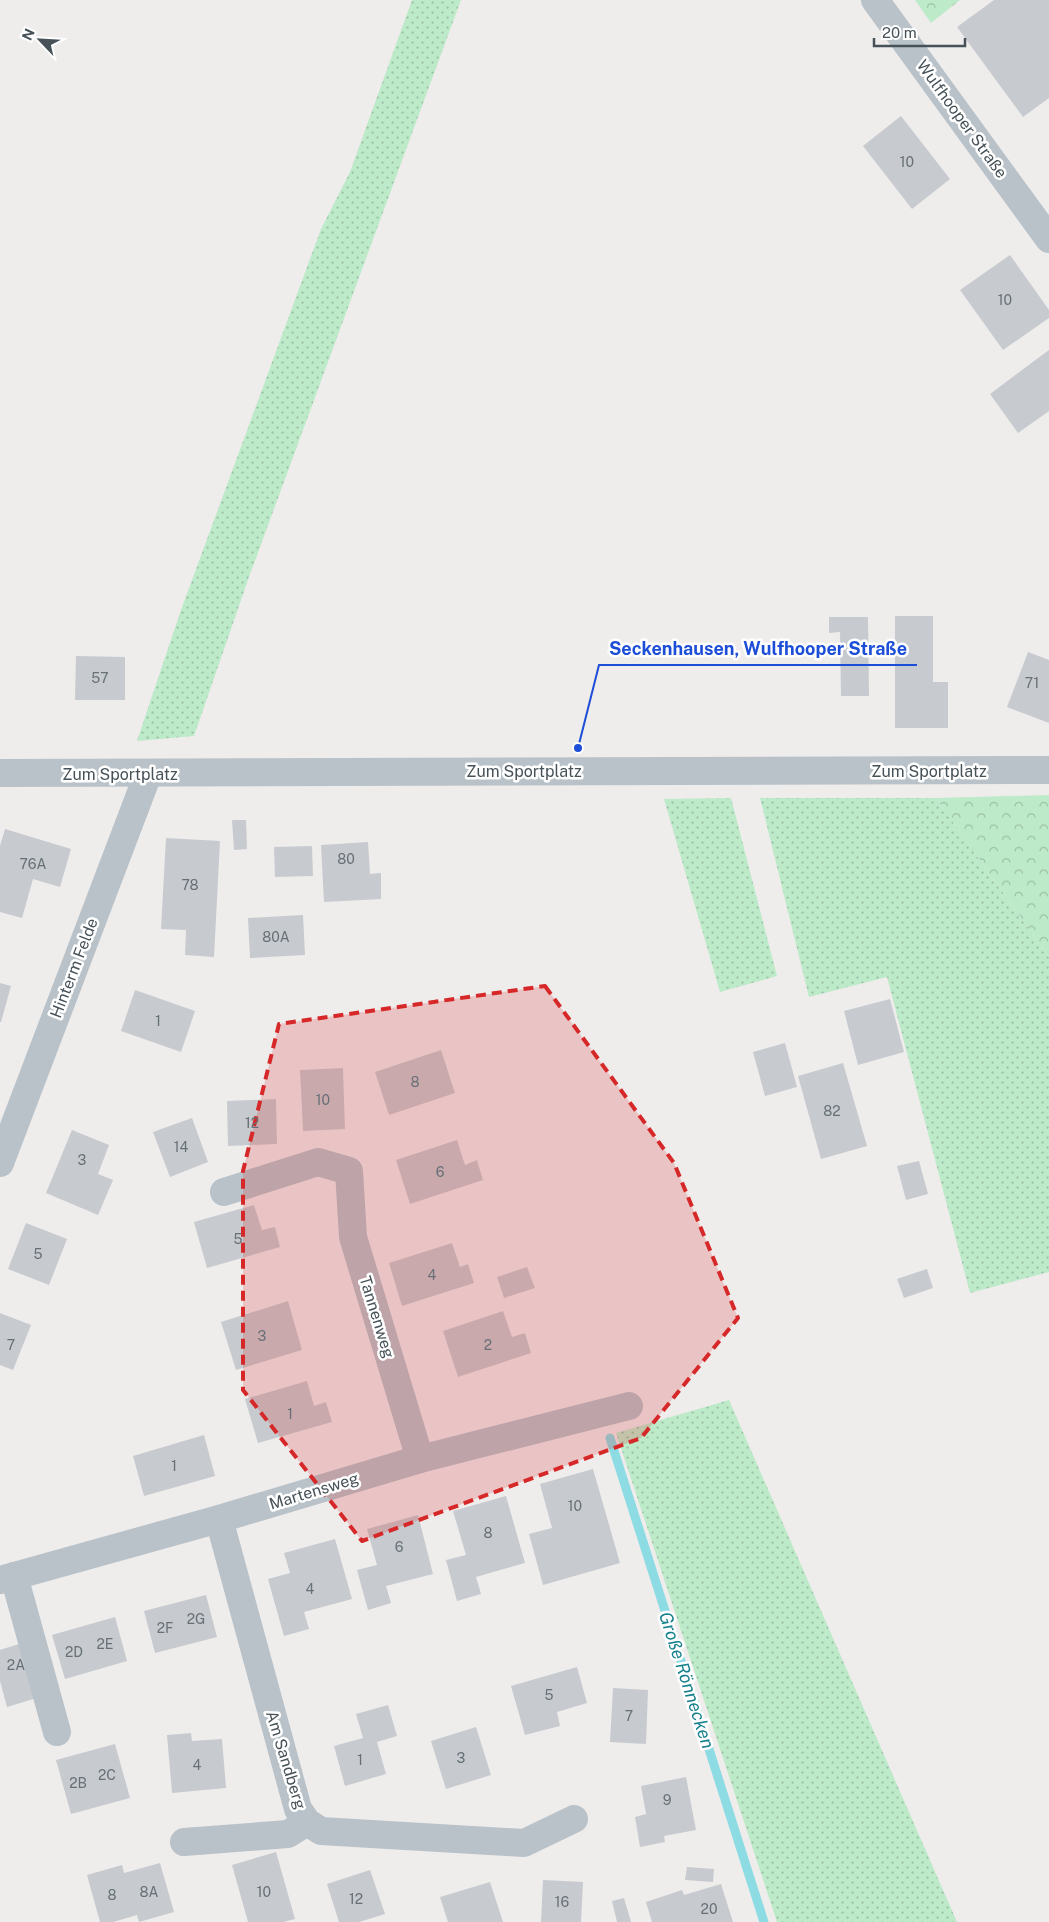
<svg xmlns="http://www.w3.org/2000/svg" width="1049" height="1922" viewBox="0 0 1049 1922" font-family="'Public Sans',sans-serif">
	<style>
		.grass { fill: url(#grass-dots) }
		.forest { fill: url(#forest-crowns) }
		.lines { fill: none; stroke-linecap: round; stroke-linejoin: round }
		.stream { stroke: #8ddce4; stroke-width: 9 }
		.building { fill: #c7cacf }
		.minor { stroke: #b8c2c8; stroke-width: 28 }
		.marked { fill: #d62828; fill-opacity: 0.2; stroke: #d62828; stroke-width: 4; stroke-dasharray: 10 6; stroke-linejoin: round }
		.labels { text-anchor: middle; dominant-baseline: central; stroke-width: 5; stroke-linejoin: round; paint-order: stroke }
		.number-label { font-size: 14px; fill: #667076 }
		.street-label { font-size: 16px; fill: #465258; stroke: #fff }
		.water-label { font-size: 18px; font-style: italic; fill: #16818c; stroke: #fff }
		.leader { fill: none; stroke: #1d4ed8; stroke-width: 2 }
		.callout-dot { fill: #1d4ed8; stroke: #fff; stroke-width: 2 }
		.callout-label { font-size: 18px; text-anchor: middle; font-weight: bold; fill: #1d4ed8; stroke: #fff; stroke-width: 5; stroke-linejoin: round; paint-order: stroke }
	</style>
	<defs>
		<pattern id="grass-dots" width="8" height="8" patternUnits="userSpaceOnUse" patternTransform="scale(1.25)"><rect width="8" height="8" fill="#bdeac9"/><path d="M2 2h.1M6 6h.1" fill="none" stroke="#9bc0a6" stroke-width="1.8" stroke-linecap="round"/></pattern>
		<pattern id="forest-crowns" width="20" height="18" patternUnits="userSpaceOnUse" patternTransform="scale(1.25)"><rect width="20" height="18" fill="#bdeac9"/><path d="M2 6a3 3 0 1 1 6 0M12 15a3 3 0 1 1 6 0" fill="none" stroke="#9bc0a6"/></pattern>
	</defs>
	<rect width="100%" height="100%" fill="#efecec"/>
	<!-- grass -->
	<g class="grass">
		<polygon points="412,0 461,0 249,577 194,736 137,741 181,610 321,229 350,172"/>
		<polygon points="731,798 777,976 720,992 664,799"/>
		<polygon points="760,798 936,798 1049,957 1049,1272 970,1293 887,977 809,997"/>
		<polygon points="729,1400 957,1922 777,1922 616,1433"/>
	</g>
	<!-- forest -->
	<g class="forest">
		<polygon points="915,0 960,0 931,23"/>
		<polygon points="1049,795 1049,957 936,798"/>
	</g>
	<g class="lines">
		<!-- stream -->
		<polyline class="stream" points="610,1438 764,1922"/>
	</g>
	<!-- building -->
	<g class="building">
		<polygon points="994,0 1049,0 1049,98 1023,117 957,27"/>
		<polygon points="901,116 950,179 912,209 863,146"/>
		<polygon points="1010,255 1049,310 1049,318 1003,350 960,290"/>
		<polygon points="1049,350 1049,411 1018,433 990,394"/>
		<polygon points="895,616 933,616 933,682 948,682 948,728 895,728"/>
		<polygon points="829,617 868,617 869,696 841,696 840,632 829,633"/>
		<polygon points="1028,652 1049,660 1049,723 1007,707"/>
		<polygon points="76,656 125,657 125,700 75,700"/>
		<polygon points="232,820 246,820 247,849 234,850"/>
		<polygon points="5,829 71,849 60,887 33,879 22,918 0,912 0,846"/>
		<polygon points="166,838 220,841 214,957 185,955 186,930 161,929"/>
		<polygon points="368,842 370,874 381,873 381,899 324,902 321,845"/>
		<polygon points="312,846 313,876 275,877 274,847"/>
		<polygon points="303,915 305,955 250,958 248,918"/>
		<polygon points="0,983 11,986 1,1022 0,1022"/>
		<polygon points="135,990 195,1011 181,1052 121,1031"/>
		<polygon points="890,999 904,1052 858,1065 844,1011"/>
		<polygon points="785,1043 797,1087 765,1096 753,1052"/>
		<polygon points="441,1050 455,1093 389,1115 375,1072"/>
		<polygon points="843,1063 867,1146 821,1159 798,1076"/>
		<polygon points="343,1068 345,1129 303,1131 300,1070"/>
		<polygon points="276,1099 277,1144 228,1146 227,1101"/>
		<polygon points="192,1118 208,1162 170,1177 153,1132"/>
		<polygon points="72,1130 109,1145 98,1174 113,1180 98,1215 46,1193"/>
		<polygon points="457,1140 465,1165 477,1160 483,1180 410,1204 396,1160"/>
		<polygon points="919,1161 928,1194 906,1200 897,1166"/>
		<polygon points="254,1205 262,1230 275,1227 280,1247 207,1268 194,1222"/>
		<polygon points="26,1223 67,1239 49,1285 8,1269"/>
		<polygon points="452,1243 460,1267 468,1264 474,1283 402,1306 389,1263"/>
		<polygon points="527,1267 535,1288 504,1298 497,1277"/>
		<polygon points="927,1269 933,1288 904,1298 897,1279"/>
		<polygon points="288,1301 302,1350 236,1370 221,1322"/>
		<polygon points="503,1311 512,1337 525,1333 531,1353 458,1377 443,1331"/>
		<polygon points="0,1313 31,1325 13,1370 0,1365"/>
		<polygon points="307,1381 314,1406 326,1402 332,1422 258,1443 245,1399"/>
		<polygon points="204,1435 215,1476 144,1496 133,1456"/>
		<polygon points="593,1469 620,1563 543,1585 529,1534 552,1528 540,1484"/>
		<polygon points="506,1496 525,1563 476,1577 481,1594 457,1601 446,1560 466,1555 453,1511"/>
		<polygon points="418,1515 433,1574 386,1586 391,1603 368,1610 357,1570 377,1565 367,1529"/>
		<polygon points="335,1539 352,1599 304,1612 309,1629 284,1636 268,1579 290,1573 284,1553"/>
		<polygon points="206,1595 217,1637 155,1653 144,1611"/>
		<polygon points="115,1617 127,1661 65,1679 52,1635"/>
		<polygon points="25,1642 40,1697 7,1707 0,1681 0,1650"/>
		<polygon points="577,1667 587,1703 557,1712 560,1726 525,1735 511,1686"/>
		<polygon points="613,1688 648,1690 646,1744 610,1742"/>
		<polygon points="388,1705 397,1736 377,1742 386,1774 345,1786 334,1746 363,1738 356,1714"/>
		<polygon points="476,1727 491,1775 446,1789 431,1741"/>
		<polygon points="191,1733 192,1741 222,1739 226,1788 172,1793 167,1735"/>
		<polygon points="115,1744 130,1798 71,1814 56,1760"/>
		<polygon points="686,1777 696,1830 664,1836 665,1842 640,1847 635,1817 646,1814 641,1786"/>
		<polygon points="276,1852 295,1919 283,1922 248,1922 232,1865"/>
		<polygon points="160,1863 174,1912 139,1922 137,1915 113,1922 100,1922 87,1875 122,1865 124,1873"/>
		<polygon points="687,1867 714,1869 713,1882 685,1880"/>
		<polygon points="370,1870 385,1914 359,1922 339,1922 327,1884"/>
		<polygon points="543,1880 583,1882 581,1922 541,1922"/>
		<polygon points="490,1882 503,1922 448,1922 440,1897"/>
		<polygon points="721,1884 733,1922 652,1922 646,1902 682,1890 684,1895"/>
		<polygon points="624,1898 631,1922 617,1922 612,1901"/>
	</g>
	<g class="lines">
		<!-- minor -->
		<g class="minor">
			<polyline points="875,0 1049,239"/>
			<polyline points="0,773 1049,770"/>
			<polyline points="0,1163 148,774"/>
			<polyline points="224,1192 318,1162 349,1171 353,1237 420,1459"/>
			<polyline points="219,1519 298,1809 307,1822 321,1831 524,1843 574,1819"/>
			<polyline points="14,1576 57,1732"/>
			<polyline points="0,1580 219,1519 420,1459 629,1406"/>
			<polyline points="184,1842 288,1834 307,1822"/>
		</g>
	</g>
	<!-- marked area -->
	<path class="marked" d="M 545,986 L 674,1163 L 738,1318 L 641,1438 L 362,1541 L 243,1390 L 243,1171 L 279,1024 Z"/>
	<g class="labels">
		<!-- number labels -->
		<g class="number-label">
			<text x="907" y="162">10</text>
			<text x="1005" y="300">10</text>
			<text x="100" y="678">57</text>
			<text x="1032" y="683">71</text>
			<text x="346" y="859">80</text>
			<text x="33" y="864">76A</text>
			<text x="190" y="885">78</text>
			<text x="276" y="937">80A</text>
			<text x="158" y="1021">1</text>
			<text x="415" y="1082">8</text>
			<text x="323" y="1100">10</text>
			<text x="832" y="1111">82</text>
			<text x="252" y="1123">12</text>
			<text x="181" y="1147">14</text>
			<text x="82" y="1160">3</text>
			<text x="440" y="1172">6</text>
			<text x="238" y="1239">5</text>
			<text x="38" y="1254">5</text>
			<text x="432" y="1275">4</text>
			<text x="262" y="1336">3</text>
			<text x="11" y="1345">7</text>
			<text x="488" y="1345">2</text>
			<text x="290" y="1414">1</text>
			<text x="174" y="1466">1</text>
			<text x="575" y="1506">10</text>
			<text x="488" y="1533">8</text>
			<text x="399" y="1547">6</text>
			<text x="310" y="1589">4</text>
			<text x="196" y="1619">2G</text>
			<text x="165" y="1628">2F</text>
			<text x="105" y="1644">2E</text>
			<text x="74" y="1652">2D</text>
			<text x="16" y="1665">2A</text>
			<text x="549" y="1695">5</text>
			<text x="629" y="1716">7</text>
			<text x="461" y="1758">3</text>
			<text x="360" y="1760">1</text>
			<text x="197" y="1765">4</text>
			<text x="107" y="1775">2C</text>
			<text x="78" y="1783">2B</text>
			<text x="667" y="1800">9</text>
			<text x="149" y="1892">8A</text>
			<text x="264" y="1892">10</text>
			<text x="112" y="1895">8</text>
			<text x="356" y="1899">12</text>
			<text x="562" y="1902">16</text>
			<text x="709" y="1909">20</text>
		</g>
		<!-- street labels -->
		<g class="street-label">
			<text transform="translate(962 119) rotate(54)">Wulfhooper Straße</text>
			<text x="524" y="771">Zum Sportplatz</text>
			<text x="929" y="771">Zum Sportplatz</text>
			<text x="120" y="774">Zum Sportplatz</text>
			<text transform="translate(74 968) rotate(-69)">Hinterm Felde</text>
			<text transform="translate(377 1317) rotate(73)">Tannenweg</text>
			<text transform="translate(314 1491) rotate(-17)">Martensweg</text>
			<text transform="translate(286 1760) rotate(73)">Am Sandberg</text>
		</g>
		<!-- water labels -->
		<g class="water-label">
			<text transform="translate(687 1680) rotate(72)">Große Rönnecken</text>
		</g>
	</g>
	<!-- callouts -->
	<path class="leader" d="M578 748L599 665H917"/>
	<circle class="callout-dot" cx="578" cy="748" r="5"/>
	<g class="callout-label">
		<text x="758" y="655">Seckenhausen, Wulfhooper Straße</text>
	</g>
	<!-- north arrow -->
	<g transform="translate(40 40) rotate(295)" stroke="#ffffff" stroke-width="4" paint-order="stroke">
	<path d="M0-4L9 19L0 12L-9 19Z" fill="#465258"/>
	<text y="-8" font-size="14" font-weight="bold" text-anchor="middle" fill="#465258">N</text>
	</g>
	<!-- scale -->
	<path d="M874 38v8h91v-8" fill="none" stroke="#465258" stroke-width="2.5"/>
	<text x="882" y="38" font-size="15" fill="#465258" stroke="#ffffff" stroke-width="4" paint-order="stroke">20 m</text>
</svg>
